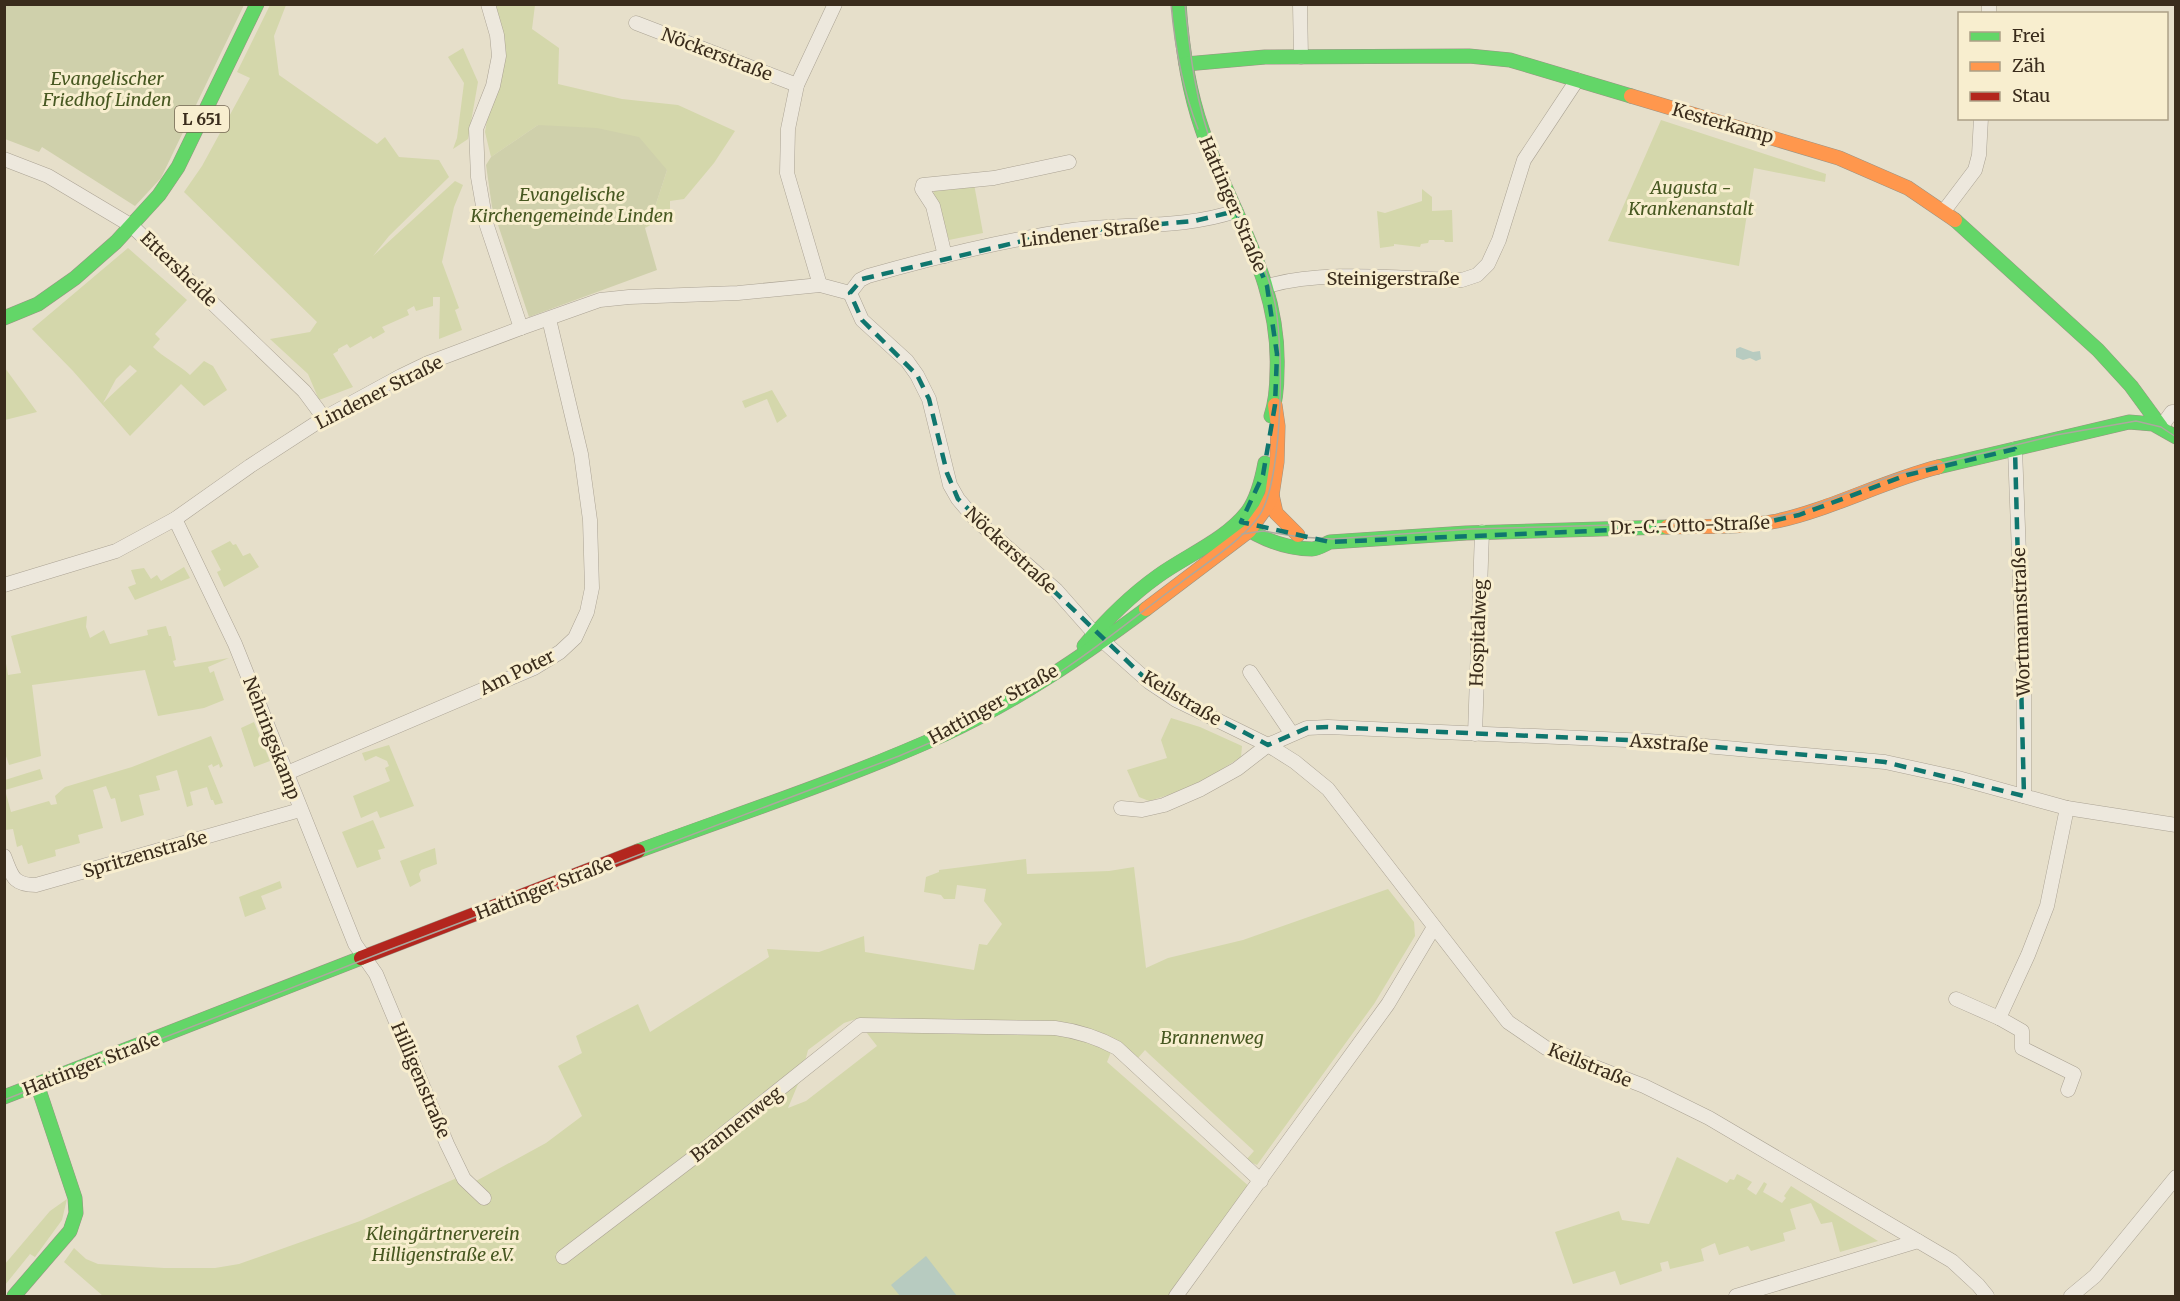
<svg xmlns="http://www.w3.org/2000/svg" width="2180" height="1301" viewBox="0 0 2180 1301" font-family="Merriweather,serif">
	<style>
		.green { fill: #d4d7ab; fill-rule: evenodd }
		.cemetery { fill: #cfd0ab }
		.water { fill: #b7cbc0 }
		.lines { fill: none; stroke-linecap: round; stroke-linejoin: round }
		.street-casing { stroke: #aba394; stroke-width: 15 }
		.fast-casing { stroke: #9a9384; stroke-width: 15 }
		.slow-casing { stroke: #9a9384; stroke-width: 15 }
		.jam-casing { stroke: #9a9384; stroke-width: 15 }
		.street { stroke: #ede8dd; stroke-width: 14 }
		.fast { stroke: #63d668; stroke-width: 14 }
		.slow { stroke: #ff974d; stroke-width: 14 }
		.jam { stroke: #b3261e; stroke-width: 14 }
		.tram { stroke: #aca89e; stroke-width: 1.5 }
		.marked { fill: none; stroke: #0f766e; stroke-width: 4.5; stroke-dasharray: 12 8; stroke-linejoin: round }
		.labels { text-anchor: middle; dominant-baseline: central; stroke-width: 6; stroke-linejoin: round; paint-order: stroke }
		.shield { fill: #f8eecf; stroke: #736652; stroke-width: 1.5 }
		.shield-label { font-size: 16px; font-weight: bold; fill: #3a2c1c }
		.street-label { font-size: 18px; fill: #3a2c1c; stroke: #f8eecf }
		.park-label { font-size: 18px; font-style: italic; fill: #475821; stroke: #f8eecf }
	</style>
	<rect width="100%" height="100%" fill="#e6dfca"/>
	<!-- green -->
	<g class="green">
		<polygon points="493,4 535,5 532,29 559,48 558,84 622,99 678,105 735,131 714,163 684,199 670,201 670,214 645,228 656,204 667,170 538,125 491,157 485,132 492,89"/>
		<polygon points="270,5 286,5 274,36 279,75 377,144 385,137 399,157 439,160 449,177 389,236 373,256 455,181 463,185 454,207 442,262 459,308 455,310 462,330 439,339 440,297 433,297 433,306 416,311 414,306 407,310 409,315 382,327 385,332 373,339 371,336 350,348 347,344 338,349 338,351 333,354 353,387 319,400 308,374 270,339 310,332 317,322 184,192 202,166 250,78 237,72"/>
		<polygon points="463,48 478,82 468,139 453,149 457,138 464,83 448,57"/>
		<polygon points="1661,120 1826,174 1825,182 1754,168 1739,266 1608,241"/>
		<polygon points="974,184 983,233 949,240 942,217 932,195 937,187"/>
		<polygon points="1422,189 1432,197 1432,211 1452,210 1453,242 1445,242 1444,240 1429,240 1428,243 1421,244 1420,247 1394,244 1394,246 1380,248 1377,211 1385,213 1422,201"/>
		<path d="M 128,248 L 187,300 L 155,334 L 160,339 L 153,347 C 164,358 178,364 190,375 L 204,361 L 213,366 L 227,390 L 204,406 L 181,384 L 130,436 L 73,371 L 32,329 ZM 130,365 L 137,371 L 103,403 L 116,379 Z"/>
		<polygon points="5,368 37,412 5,420"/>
		<polygon points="772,390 787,416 777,423 767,399 745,408 742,401"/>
		<polygon points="230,541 233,545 236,544 243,556 250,553 259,567 224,587 217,572 221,570 211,551"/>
		<polygon points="184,567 190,578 135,600 128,587 136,584 131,570 144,568 151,579 157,575 161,581"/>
		<polygon points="87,616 86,627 90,638 104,630 110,644 148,635 147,630 166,626 169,636 171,636 176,660 173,661 175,667 229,658 208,667 210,673 214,671 215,675 224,700 204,708 158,716 145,670 32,685 41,756 9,765 4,750 5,658 8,675 21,673 11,636"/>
		<polygon points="1171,718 1200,727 1242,746 1241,757 1194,787 1149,801 1139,797 1127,770 1167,758 1161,740"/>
		<polygon points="254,722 270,761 254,767 241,728"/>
		<polygon points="211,736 223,766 220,768 219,764 213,767 212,764 208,766 223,803 215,805 213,800 211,800 207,787 190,792 193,805 187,807 177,770 156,776 160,790 139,795 144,815 121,822 115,798 111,799 106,786 93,790 103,828 78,835 80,843 55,850 56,856 28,864 22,845 17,847 13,829 5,830 5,780 40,769 43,779 5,790 11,812 49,801 51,805 57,804 55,796 65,787 132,767"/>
		<polygon points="389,745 414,806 380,818 377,811 361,818 353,796 390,781 385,768 389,766 387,761 376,756 365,761 362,753"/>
		<polygon points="373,820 385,848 378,850 381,859 357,868 342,832"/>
		<polygon points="435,848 437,864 421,870 419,874 421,881 410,887 400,861"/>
		<path d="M 1026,859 L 1027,874 L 1109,871 L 1134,867 L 1146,968 L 1168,958 L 1243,940 L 1388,889 L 1414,922 L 1415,936 L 1374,1004 L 1257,1165 L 1246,1160 L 1254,1151 L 1149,1054 L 1145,1050 L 1138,1058 L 1115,1042 L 1107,1062 L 1251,1188 L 1169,1296 L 103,1296 L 64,1262 L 74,1248 L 86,1259 L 98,1264 L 164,1268 L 215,1268 L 239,1264 L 360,1221 L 459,1177 L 476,1181 L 546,1143 L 582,1116 L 558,1066 L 582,1053 L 576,1036 L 638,1004 L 650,1032 L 769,957 L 767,949 L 819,952 L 864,936 L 865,952 L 974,970 L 979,944 L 987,945 L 1002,924 L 984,901 L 986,889 L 957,885 L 955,899 L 944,899 L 941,895 L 924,892 L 926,877 L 939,872 L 939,870 ZM 856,1019 L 877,1046 L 806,1101 L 788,1108 L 801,1077 L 808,1050 L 844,1023 Z"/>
		<polygon points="280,881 282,888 261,896 266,909 245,917 239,897"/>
		<polygon points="1677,1157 1727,1183 1730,1179 1734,1180 1737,1174 1752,1182 1747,1189 1756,1195 1764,1182 1767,1184 1763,1192 1782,1203 1786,1198 1784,1196 1791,1186 1878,1241 1840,1252 1832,1222 1821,1224 1811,1203 1790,1209 1796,1229 1783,1233 1785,1241 1751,1251 1748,1246 1719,1255 1715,1243 1701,1249 1704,1261 1670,1269 1668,1261 1660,1263 1662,1271 1620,1285 1615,1271 1573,1284 1555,1232 1619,1211 1622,1220 1649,1224"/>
		<polygon points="67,1199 62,1220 35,1257 30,1254 5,1285 5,1264 50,1211"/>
	</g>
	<!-- cemetery -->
	<g class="cemetery">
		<polygon points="5,5 244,5 161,178 135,206 42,147 39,152 5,139"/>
		<polygon points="538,125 597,128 639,137 667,170 656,204 645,228 657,270 529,317 492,207 486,165 491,157"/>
	</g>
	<!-- water -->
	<g class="water">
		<polygon points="1740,347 1753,352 1760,351 1761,359 1756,361 1750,358 1743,360 1736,357 1736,349"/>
		<polygon points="926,1256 957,1296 900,1296 891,1285"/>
	</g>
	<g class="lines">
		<defs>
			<g id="street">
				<polyline points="488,4 497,35 499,56 493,86 476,129 478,177 486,223 521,328"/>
				<polyline points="1300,4 1301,57"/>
				<polyline points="1989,14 1989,4"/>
				<polyline points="636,23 797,85"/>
				<polyline points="4,159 48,176 132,226 304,391 324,418"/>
				<polyline points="1944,211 1975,170 1979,155 1981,118"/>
				<polyline points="945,256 933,206 922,189 923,185 994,178 1069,162"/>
				<polyline points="820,285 787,173 788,129 797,85 835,4"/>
				<path d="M 1267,286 C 1327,269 1400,279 1462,280 L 1477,275 L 1488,264 L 1499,240 L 1524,160 L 1577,80"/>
				<polyline points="850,293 862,320 907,361 917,375 929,399 950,485 958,499 975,519 1056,590 1094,633 1149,682 1176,700 1268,745 1295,762 1328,789 1508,1022 1546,1048 1644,1086 1709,1118 1952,1261 1978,1285 1987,1296"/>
				<path d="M 850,293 L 860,280 L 868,276 C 935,257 1004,240 1073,230 C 1126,223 1184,229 1236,211"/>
				<polyline points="2161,427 2172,412 2176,412"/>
				<polyline points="2015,449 2024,686 2024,796"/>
				<polyline points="175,519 235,644 355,944 376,974 447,1144 464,1179 484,1198"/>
				<polyline points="4,585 116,551 175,519 250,466 324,418 401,376 428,363 521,328 600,300 629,297 738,293 820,285 850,293"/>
				<polyline points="1250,672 1292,734"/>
				<polyline points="1475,734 1482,532"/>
				<polyline points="287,773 534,668 560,652 575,638 587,612 592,588 590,520 581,454 549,319"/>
				<polyline points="1121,808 1142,810 1164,805 1201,789 1237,769 1268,745 1307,728 1328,727 1649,741 1885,762 1958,778 2067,808 2176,825"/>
				<path d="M 4,856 C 12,875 12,885 36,885 L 300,810"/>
				<polyline points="1956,999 1999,1018 2028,955 2047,906 2067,808"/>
				<polyline points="1999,1018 2022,1031 2022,1048 2074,1074 2068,1090"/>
				<path d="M 563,1257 L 697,1155 L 860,1025 L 1055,1028 C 1077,1031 1097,1037 1117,1048 L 1261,1181"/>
				<polyline points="1176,1296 1388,1004 1434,927"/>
				<polyline points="1736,1296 1918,1241"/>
				<polyline points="2071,1296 2095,1276 2176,1177"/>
			</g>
			<g id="fast">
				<path d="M 1179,4 C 1182,47 1188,89 1202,129 C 1230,212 1281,280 1277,371 C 1277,386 1276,401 1271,416"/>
				<polyline points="1186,64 1265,57 1469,56 1510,60 1631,96"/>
				<polyline points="1955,220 2098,350 2131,386 2161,427"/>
				<polyline points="4,318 38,304 75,278 116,242 159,195 178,167 257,4"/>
				<polyline points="1938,467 2129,422 2153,424 2176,437"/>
				<path d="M 1239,524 C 1260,538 1286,549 1312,549 C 1318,549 1325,544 1330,542 L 1466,533 L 1667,527"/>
				<path d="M 1084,646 C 1106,620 1130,596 1158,576 C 1187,555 1226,540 1248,511 C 1258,497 1262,479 1265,463"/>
				<path d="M 638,851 C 741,813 845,779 945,734 C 1017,701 1083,656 1146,609"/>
				<polyline points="4,1097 361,958"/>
				<polyline points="14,1296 70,1231 76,1213 75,1198 37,1084"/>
			</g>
			<g id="slow">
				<polyline points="1631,96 1839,158 1908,188 1955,220"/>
				<polyline points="1272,495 1276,513 1298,535"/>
				<path d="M 1667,527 C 1703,526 1741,528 1777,521 C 1832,509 1883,481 1938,467"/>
				<polyline points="1146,609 1249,531 1265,509 1272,495 1277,462 1278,426 1275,405"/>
			</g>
			<polyline id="jam" points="361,958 638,851"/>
		</defs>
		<!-- street casing -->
		<use href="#street" class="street-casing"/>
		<!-- fast casing -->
		<use href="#fast" class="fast-casing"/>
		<!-- slow casing -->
		<use href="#slow" class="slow-casing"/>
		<!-- jam casing -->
		<use href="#jam" class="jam-casing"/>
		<!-- street -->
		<use href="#street" class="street"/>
		<!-- fast -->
		<use href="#fast" class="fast"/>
		<!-- slow -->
		<use href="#slow" class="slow"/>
		<!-- jam -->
		<use href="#jam" class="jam"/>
		<!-- tram -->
		<g class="tram">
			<path d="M 1171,4 C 1175,48 1182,88 1198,129"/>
			<polyline points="1242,534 1263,531 1300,537 1333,539 1471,529 1758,521 1797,512 1894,475 2056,435 2136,421 2161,427 2176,437"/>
			<path d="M 4,1100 L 386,951 L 899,756 C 958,732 1013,704 1066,668 C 1105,642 1141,612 1179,584 C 1202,566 1249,536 1262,511 C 1283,472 1285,338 1273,295 C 1260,245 1232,199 1214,151 C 1196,104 1190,55 1185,4"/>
		</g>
	</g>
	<!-- marked area -->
	<path class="marked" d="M 1236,211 L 1267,286 L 1277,354 L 1275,405 L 1263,475 L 1241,522 L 1330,542 L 1758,524 L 1799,515 L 1907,475 L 2015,449 L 2024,796 L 1885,762 L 1649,741 L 1328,727 L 1307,728 L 1268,745 L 1149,682 L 958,499 L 947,473 L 929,399 L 917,375 L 862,320 L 850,293 L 862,279 L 1052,234 L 1194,221 Z"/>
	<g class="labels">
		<!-- shield labels -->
		<rect class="shield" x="175" y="106" width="54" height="26" rx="4.5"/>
		<g class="shield-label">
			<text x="202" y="119">L 651</text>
		</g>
		<!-- street labels -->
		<g class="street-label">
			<text transform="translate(717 54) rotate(21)">Nöckerstraße</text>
			<text transform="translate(1723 123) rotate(16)">Kesterkamp</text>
			<text transform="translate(1233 204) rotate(67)">Hattinger Straße</text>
			<text transform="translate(1090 232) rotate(-7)">Lindener Straße</text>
			<text transform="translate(179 269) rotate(44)">Ettersheide</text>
			<text x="1393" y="278">Steinigerstraße</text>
			<text transform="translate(379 392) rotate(-27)">Lindener Straße</text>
			<text transform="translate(1690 525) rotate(-2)">Dr.-C.-Otto-Straße</text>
			<text transform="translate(1011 550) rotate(43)">Nöckerstraße</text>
			<text transform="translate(2021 622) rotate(-92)">Wortmannstraße</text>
			<text transform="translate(1478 633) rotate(-88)">Hospitalweg</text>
			<text transform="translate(517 672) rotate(-26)">Am Poter</text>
			<text transform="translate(1182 698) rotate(31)">Keilstraße</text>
			<text transform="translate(993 704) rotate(-29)">Hattinger Straße</text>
			<text transform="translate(272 738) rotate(69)">Nehringskamp</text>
			<text transform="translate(1669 743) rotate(4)">Axstraße</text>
			<text transform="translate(145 854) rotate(-16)">Spritzenstraße</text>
			<text transform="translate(544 888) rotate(-21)">Hattinger Straße</text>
			<text transform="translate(91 1064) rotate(-21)">Hattinger Straße</text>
			<text transform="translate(1590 1065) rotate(22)">Keilstraße</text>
			<text transform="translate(421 1080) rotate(67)">Hilligenstraße</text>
			<text transform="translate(736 1124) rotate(-38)">Brannenweg</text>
		</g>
		<!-- park labels -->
		<g class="park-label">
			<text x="107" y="78">Evangelischer<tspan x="107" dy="21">Friedhof Linden</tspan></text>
			<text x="1691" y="187">Augusta -<tspan x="1691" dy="21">Krankenanstalt</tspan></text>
			<text x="572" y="194">Evangelische<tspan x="572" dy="21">Kirchengemeinde Linden</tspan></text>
			<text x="1212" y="1037">Brannenweg</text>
			<text x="443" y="1233">Kleingärtnerverein<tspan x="443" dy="21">Hilligenstraße e.V.</tspan></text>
		</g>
	</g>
	<!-- border -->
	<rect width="2180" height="1301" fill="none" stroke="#3a2c1c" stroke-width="12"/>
	<!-- legend -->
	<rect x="1958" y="12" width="210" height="108" fill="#f8eecf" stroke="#aca087" stroke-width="1.5"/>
	<rect x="1970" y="32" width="30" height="9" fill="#63d668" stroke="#aca087" stroke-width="1.5"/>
	<text x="2012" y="42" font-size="18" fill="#3a2c1c">Frei</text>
	<rect x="1970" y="62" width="30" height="9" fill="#ff974d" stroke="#aca087" stroke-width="1.5"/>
	<text x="2012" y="72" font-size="18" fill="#3a2c1c">Zäh</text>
	<rect x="1970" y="92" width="30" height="9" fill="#b3261e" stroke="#aca087" stroke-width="1.5"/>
	<text x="2012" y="102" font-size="18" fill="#3a2c1c">Stau</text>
</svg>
